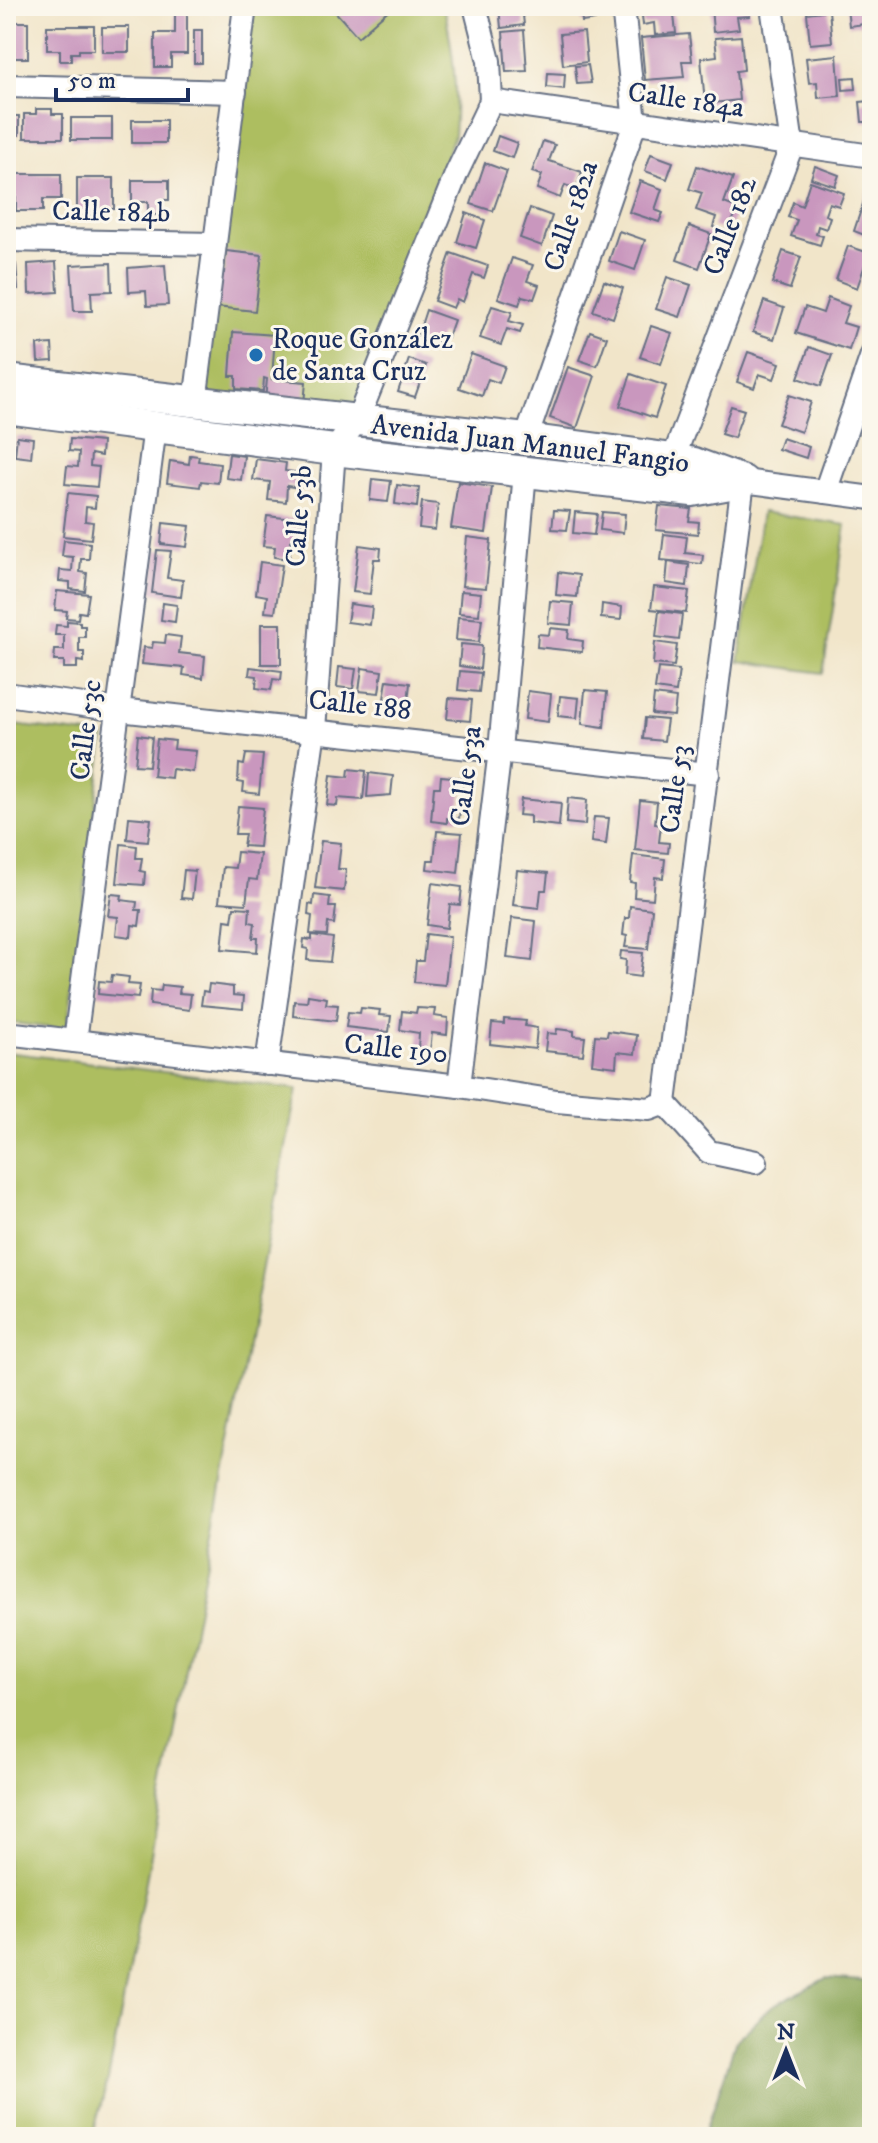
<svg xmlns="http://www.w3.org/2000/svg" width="878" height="2143" viewBox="0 0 878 2143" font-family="'IM FELL DW Pica',serif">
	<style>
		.green { fill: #adbe61; stroke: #647660; stroke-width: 2 }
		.forest { fill: #8aa557; stroke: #526a5a; stroke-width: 2 }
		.building { fill: #c997be }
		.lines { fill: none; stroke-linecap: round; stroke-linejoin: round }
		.minor-casing { stroke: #666f83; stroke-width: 26 }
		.secondary-casing { stroke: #666f83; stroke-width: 34 }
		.minor { stroke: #fff; stroke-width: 22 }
		.secondary { stroke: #fff; stroke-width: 30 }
		.poi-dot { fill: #1f6fb2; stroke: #fbf7ec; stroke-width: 3 }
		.labels { text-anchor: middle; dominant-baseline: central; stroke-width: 6; stroke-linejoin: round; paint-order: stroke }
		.street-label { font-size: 28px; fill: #1b2f5e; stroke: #fbf7ec }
		.poi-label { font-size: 28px; fill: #1b2f5e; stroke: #fbf7ec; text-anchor: start }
	</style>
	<rect width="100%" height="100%" fill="#fbf7ec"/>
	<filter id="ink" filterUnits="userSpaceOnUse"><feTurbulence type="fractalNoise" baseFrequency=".0125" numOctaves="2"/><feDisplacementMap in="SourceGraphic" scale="16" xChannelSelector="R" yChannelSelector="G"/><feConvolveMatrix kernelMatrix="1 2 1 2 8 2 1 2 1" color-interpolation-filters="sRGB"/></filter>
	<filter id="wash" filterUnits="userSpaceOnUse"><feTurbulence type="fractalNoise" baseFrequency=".006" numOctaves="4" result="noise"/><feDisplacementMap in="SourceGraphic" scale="32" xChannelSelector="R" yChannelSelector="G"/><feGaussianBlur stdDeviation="1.8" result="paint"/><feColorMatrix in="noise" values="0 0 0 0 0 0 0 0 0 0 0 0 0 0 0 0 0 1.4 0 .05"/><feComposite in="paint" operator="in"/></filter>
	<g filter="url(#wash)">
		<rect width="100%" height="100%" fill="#f1e5c9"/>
		<!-- green -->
		<g class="green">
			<path d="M 252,6 L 444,6 C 453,51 458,88 454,135 L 354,418 L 200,400 Z"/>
			<polygon points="762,512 846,525 823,673 739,661"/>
			<polygon points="6,724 104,736 67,1030 6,1022"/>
			<polygon points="6,1052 297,1089 108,2080 92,2137 6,2137"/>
		</g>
		<!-- forest -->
		<polygon class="forest" points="826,1978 872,1982 872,2137 704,2137 736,2040 772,2006"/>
		<g id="blocks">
			<!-- building -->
			<g class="building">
				<polygon points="175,6 187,6 187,54 171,54 171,67 155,67 155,33 175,33"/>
				<polygon points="330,6 393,6 358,37"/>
				<polygon points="499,6 522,6 524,25 501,28"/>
				<polygon points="558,6 580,6 581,11 559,13"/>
				<polygon points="641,6 673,6 676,33 655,35 654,23 643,25"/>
				<polygon points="711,6 749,6 750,16 737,17 739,29 713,32"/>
				<polygon points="847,6 872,6 872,23 849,26"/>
				<polygon points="829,10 832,42 810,44 807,13"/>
				<polygon points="594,11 595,20 582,22 581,12"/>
				<polygon points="6,22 28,22 28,58 10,58 10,45 6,45"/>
				<polygon points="47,26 94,26 94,50 79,50 79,53 71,53 71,61 60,61 60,50 47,50"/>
				<rect x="102" y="27" width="27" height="25"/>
				<rect x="194" y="30" width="8" height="33"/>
				<polygon points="524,30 527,71 506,72 503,32"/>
				<polygon points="584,32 587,62 563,65 560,34"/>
				<polygon points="689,34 692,61 682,61 684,77 645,80 641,38"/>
				<polygon points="741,36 744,70 736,71 739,100 705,104 701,58 717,56 715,38"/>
				<polygon points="837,55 840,96 818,98 817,82 809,83 806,58"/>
				<polygon points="588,65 591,83 577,84 575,66"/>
				<polygon points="548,73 565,74 564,89 547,87"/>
				<polygon points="855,77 856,89 843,90 842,78"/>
				<polygon points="870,101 872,122 862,122 860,102"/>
				<polygon points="36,109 52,109 52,114 63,114 63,138 24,138 24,114 36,114"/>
				<rect x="6" y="116" width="13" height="19"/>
				<rect x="71" y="118" width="41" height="22"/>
				<rect x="132" y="120" width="34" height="23"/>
				<polygon points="498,136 517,143 512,158 493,151"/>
				<polygon points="543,141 555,145 549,161 582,172 576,189 565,185 560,198 537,189 542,175 532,172"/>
				<polygon points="651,154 673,162 667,179 645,171"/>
				<polygon points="485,163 507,171 493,211 471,204"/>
				<polygon points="697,166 733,178 724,203 737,208 729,232 713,227 716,217 696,210 702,193 689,189"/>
				<polygon points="815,166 839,175 835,186 811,178"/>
				<polygon points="6,174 61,174 61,199 43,199 43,211 16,211 16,198 6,198"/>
				<polygon points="77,178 114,178 114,209 96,209 96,216 77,216"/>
				<polygon points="132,180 169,180 169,200 162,200 162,215 148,215 148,202 132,202"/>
				<polygon points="640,181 662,189 655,210 663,213 659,222 629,212"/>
				<polygon points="810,181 844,193 839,206 829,203 825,215 830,217 826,229 818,226 816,234 823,236 820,245 791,236 797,220 788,217 793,202 802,206"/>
				<polygon points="868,189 872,190 872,238 854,231"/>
				<polygon points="530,208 552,216 542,246 520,238"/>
				<polygon points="466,213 485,220 476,248 457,242"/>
				<polygon points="689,226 711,234 699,268 677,260"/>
				<polygon points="619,231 645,240 635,270 609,261"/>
				<polygon points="848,246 869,253 857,288 836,280"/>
				<polygon points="226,251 262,255 255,311 215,307 219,273 224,273"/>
				<polygon points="783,251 801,257 790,289 772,283"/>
				<polygon points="451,253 488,266 484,278 473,274 463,302 457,299 453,308 434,301"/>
				<polygon points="512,258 533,265 527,281 539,285 534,299 522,296 519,305 498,298"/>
				<polygon points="56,262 58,292 29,294 28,264"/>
				<polygon points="111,263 112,291 91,292 92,311 74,311 71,265"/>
				<polygon points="16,264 18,289 6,290 6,265"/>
				<polygon points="165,265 168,305 147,306 146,291 129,292 128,268"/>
				<polygon points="667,277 691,285 680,317 656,309"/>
				<polygon points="604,281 623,288 613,318 593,311"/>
				<polygon points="828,298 849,306 843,323 856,327 849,350 796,333 805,307 823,313"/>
				<polygon points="764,301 784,308 774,339 753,332"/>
				<polygon points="492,306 512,312 509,321 523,325 520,333 507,329 501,345 480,338"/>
				<polygon points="426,310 454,320 448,337 441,334 436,347 416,341"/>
				<polygon points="651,326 672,333 661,364 640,357"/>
				<polygon points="590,331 607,337 597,366 579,360"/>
				<polygon points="233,332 275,335 272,379 306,382 304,404 265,401 267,379 264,378 263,391 236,389 236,376 230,376"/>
				<polygon points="52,344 53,361 38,362 37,345"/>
				<polygon points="809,347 832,355 821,386 798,378"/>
				<polygon points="748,352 780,363 774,379 759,374 754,388 737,382"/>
				<polygon points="471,354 505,366 499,383 488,379 482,396 459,388"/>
				<polygon points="409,359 426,365 415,397 398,392"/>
				<polygon points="568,367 595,376 577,428 550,418"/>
				<polygon points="631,374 666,386 655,418 620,406"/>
				<polygon points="789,395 811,402 801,432 778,424"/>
				<polygon points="731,406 744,410 734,438 721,434"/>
				<polygon points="17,436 33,438 31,458 15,456"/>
				<polygon points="782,438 809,447 806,458 778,449"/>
				<polygon points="70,439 102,442 101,456 91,454 90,466 99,467 97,487 65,484 67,466 78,467 79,452 69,451"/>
				<polygon points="229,454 244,456 241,480 226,478"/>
				<polygon points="190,455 199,456 198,461 220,464 218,483 201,481 200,487 167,483 170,461 189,464"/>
				<polygon points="256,459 286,463 285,471 301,473 300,488 287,486 286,502 268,500 270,482 253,480"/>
				<polygon points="372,479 391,481 388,502 370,500"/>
				<polygon points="458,482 492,487 486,533 451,528"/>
				<polygon points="397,485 419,488 417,507 395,504"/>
				<polygon points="68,493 96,496 95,508 86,507 85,521 93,522 91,539 63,536"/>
				<polygon points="422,502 438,504 435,530 419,528"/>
				<polygon points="659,506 691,509 689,521 699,522 698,534 656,530"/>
				<polygon points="554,510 570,511 567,530 552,529"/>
				<polygon points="575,512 597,514 594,535 573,533"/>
				<polygon points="602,512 625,514 623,533 600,530"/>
				<polygon points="267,516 301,520 299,540 291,540 289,559 274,557 275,547 263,546"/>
				<polygon points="163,523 190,526 187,547 161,544"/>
				<polygon points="664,534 687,537 685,553 703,555 702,564 661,560"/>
				<polygon points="467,537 491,540 486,588 462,586"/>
				<polygon points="64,540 90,543 89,559 81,559 80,572 87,573 85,591 70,589 70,582 59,581 60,570 72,571 73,557 62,556"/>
				<polygon points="359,545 381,548 380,559 374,559 370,594 353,592"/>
				<polygon points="157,550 171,551 167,578 183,580 181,597 152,593"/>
				<polygon points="260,562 282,565 275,613 265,612 267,596 256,594"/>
				<polygon points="668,562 689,565 687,586 666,583"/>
				<polygon points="558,572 579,575 577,597 556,595"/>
				<polygon points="654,587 689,591 686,613 651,609"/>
				<polygon points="57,591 89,594 86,613 79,612 78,619 66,618 67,611 55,610"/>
				<polygon points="461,591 481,593 479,615 459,613"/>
				<polygon points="550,601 573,603 571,625 548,623"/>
				<polygon points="163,603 177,605 175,622 161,620"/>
				<polygon points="350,604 372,607 370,625 347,622"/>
				<polygon points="602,604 622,607 621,620 601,618"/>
				<polygon points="659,611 682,614 679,640 656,637"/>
				<polygon points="458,617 482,619 479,642 456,640"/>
				<polygon points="67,621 80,622 80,626 85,626 85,637 79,637 79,652 84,652 84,662 77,661 77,668 64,668 64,661 54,661 55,650 64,650 64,635 55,635 56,625 67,626"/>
				<polygon points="6,623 11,624 10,652 6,651"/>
				<rect x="261" y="624" width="20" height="40"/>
				<polygon points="550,628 569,630 568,639 583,641 582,652 537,647 538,634 549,635"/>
				<polygon points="166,635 181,637 179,653 205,656 203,678 183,675 184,668 142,664 144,647 152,648 153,642 165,643"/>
				<polygon points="655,642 677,645 674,666 653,664"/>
				<polygon points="461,644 482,646 480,669 459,666"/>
				<polygon points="250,667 282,671 281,680 273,679 271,690 256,688 257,676 249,675"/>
				<polygon points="339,667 356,669 353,689 337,687"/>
				<polygon points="362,668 382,671 379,693 359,691"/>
				<polygon points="658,668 679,670 676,692 655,689"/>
				<polygon points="460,671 481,673 479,692 458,690"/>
				<polygon points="387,680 410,683 408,702 384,699"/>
				<polygon points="585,690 607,692 604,727 582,724"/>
				<polygon points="528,691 551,694 548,722 525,719"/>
				<polygon points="654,695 676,698 674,716 652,714"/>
				<polygon points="560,696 579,698 577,718 558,716"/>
				<polygon points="449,698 472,700 470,721 447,719"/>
				<polygon points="645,718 667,720 664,741 643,739"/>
				<polygon points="138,735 152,737 149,766 135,765"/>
				<polygon points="157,739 175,741 174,749 196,751 193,772 172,769 171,778 153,776"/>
				<polygon points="246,754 263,755 259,794 243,792 244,783 238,782 239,764 244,765"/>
				<polygon points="349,769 366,771 363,800 338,798 337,806 327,805 331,775 348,777"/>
				<polygon points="369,773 393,776 391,795 367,797"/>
				<polygon points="441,776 463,778 459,819 447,818 447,823 431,821 434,787 440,787"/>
				<polygon points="568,798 587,800 585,825 566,823"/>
				<polygon points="521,799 561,803 559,826 530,823 530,816 519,815"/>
				<polygon points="640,800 657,802 655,824 661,825 659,842 669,843 668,853 635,850"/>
				<polygon points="238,806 263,808 259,847 243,846 245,834 235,834"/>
				<polygon points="129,817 151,819 148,841 127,839"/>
				<polygon points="594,817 609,818 606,844 591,842"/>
				<polygon points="437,831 462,833 458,873 427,869 428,860 434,860"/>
				<polygon points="321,841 341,843 338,869 346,869 344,891 315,888"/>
				<polygon points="121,844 137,846 136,858 142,858 140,871 145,872 144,885 117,883"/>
				<polygon points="237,852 260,854 257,880 249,879 246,904 219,902 223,867 235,868"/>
				<polygon points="633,855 665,859 663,878 655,877 653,899 634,897 635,883 630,882"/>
				<polygon points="184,870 195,871 192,899 181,898"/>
				<polygon points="517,870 548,873 546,890 541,890 539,908 513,905"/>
				<polygon points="432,883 462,887 460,905 450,904 447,928 427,925"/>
				<polygon points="111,894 122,895 121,900 137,902 136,910 141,910 139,926 132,925 131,937 116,935 118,917 108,916"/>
				<polygon points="314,895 330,897 329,907 336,907 334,924 328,923 327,935 310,934 312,916 308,915 309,904 313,905"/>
				<polygon points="630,906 652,909 648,949 625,947 627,936 623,935 625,918 629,918"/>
				<polygon points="234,907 250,908 249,922 255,923 253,938 258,938 257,952 222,949 225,920 232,921"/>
				<polygon points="512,918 536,921 532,961 507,958"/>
				<polygon points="426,934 450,937 445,985 414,982 416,961 423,961"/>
				<polygon points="312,935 333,938 330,962 307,960 308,949 303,948 304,939 312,940"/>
				<polygon points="621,951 643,953 640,977 625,975 626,960 620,959"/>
				<polygon points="112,975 129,977 128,984 140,985 138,998 98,994 99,981 111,982"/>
				<polygon points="209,984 233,987 233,995 244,996 243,1009 201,1005 203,991 208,992"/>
				<polygon points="162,985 180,987 179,993 191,994 189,1010 150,1005 151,990 161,991"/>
				<polygon points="308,995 327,998 326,1004 338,1005 336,1021 293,1016 294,1001 307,1002"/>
				<polygon points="361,1008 380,1010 379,1015 391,1016 389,1032 346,1027 348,1012 360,1013"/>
				<polygon points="417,1008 435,1009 434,1016 448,1018 447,1035 432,1033 430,1051 418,1049 419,1033 400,1030 402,1011 416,1013"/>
				<polygon points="504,1019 526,1021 525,1026 537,1028 535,1049 490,1044 492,1023 504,1024"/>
				<polygon points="557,1029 574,1031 574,1036 585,1037 583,1055 545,1051 547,1033 556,1034"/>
				<polygon points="608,1031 637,1035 635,1054 617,1052 616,1067 592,1064 595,1035 607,1036"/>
			</g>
		</g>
	</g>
	<g filter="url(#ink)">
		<use href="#blocks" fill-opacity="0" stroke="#666f83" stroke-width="2"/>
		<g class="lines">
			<defs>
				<g id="minor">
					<polyline points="6,86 235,92"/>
					<polyline points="491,101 872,156"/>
					<polyline points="6,240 215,244"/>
					<polyline points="195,402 245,6"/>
					<polyline points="526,439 635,123 623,6"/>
					<polyline points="673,459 792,145 772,6"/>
					<polyline points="825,492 872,355"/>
					<polyline points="6,694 119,710 708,774"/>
					<polyline points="6,1033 459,1086 557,1101 649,1109 665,1103"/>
					<polyline points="75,1041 155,427"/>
					<polyline points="267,1064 314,730 334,450 357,421 457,172 491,101 489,61 475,6"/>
					<polyline points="459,1086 500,750 525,472"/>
					<polyline points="665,1103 743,481 872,498"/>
					<polyline points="665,1103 709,1152 756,1162"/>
				</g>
				<g id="secondary">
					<polyline points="6,380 526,439 673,459 694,463 743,481"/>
					<polyline points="6,408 334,450 692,491 741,482"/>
				</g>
			</defs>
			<!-- minor casing -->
			<use href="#minor" class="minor-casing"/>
			<!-- secondary casing -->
			<use href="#secondary" class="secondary-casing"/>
			<!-- minor -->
			<use href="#minor" class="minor"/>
			<!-- secondary -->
			<use href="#secondary" class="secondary"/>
		</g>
	</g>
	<!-- markers -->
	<circle class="poi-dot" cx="256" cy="355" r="8"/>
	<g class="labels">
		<!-- street labels -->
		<g class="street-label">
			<text transform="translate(686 100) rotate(8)">Calle 184a</text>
			<text transform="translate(111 212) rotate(1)">Calle 184b</text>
			<text transform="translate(571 216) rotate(-71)">Calle 182a</text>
			<text transform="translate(730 226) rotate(-69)">Calle 182</text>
			<text transform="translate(530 444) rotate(7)">Avenida Juan Manuel Fangio</text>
			<text transform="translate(299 516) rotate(-86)">Calle 53b</text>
			<text transform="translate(360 705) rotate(6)">Calle 188</text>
			<text transform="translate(86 730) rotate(-83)">Calle 53c</text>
			<text transform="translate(466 776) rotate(-83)">Calle 53a</text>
			<text transform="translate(675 789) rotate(-83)">Calle 53</text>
			<text transform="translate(396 1049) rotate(6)">Calle 190</text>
		</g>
		<!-- poi labels -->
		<g class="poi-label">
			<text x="272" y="339">Roque González<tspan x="272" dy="32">de Santa Cruz</tspan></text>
		</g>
	</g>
	<!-- margin -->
	<rect width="878" height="2143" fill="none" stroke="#fbf7ec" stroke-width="32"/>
	<!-- north arrow -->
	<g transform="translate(786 2051)" stroke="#fbf7ec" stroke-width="6" paint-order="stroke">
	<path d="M0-6L14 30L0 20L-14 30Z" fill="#1b2f5e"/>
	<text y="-12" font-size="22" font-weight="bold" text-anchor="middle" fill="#1b2f5e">N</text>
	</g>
	<!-- scale -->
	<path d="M56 88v12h132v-12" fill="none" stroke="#1b2f5e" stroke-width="4"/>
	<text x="68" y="88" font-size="24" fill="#1b2f5e" stroke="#fbf7ec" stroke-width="6" paint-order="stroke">50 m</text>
</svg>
